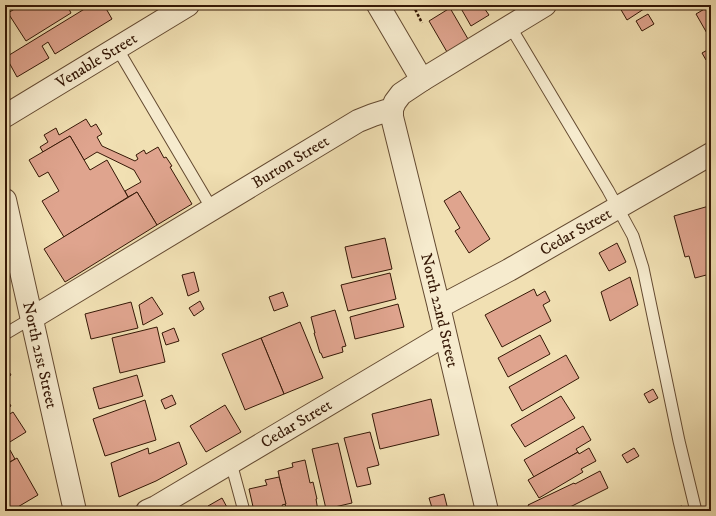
<svg xmlns="http://www.w3.org/2000/svg" width="716" height="516" viewBox="0 0 716 516" font-family="'IM FELL DW Pica',serif">
	<style>
		.building { fill: #dfa48e; stroke: #351806 }
		.lines { fill: none; stroke-linecap: round; stroke-linejoin: round }
		.service-casing { stroke: #644a31; stroke-width: 13 }
		.minor-casing { stroke: #644a31; stroke-width: 24 }
		.tertiary-casing { stroke: #644a31; stroke-width: 24 }
		.path { stroke: #351806; stroke-width: 2.5; stroke-dasharray: 3 2; stroke-linecap: butt }
		.service { stroke: #f6ebce; stroke-width: 11 }
		.minor { stroke: #f6ebce; stroke-width: 22 }
		.tertiary { stroke: #f6ebce; stroke-width: 22 }
		.labels { text-anchor: middle; dominant-baseline: central; stroke-width: 3.5; stroke-linejoin: round; paint-order: stroke }
		.street-label { font-size: 16px; fill: #351806; stroke: #f6ebce }
	</style>
	<rect width="100%" height="100%" fill="#f1e0b3"/>
	<filter id="stains"><feTurbulence type="fractalNoise" baseFrequency=".005" numOctaves="4"/><feColorMatrix values="0 0 0 0 .2 0 0 0 0 .09 0 0 0 0 .02 0 0 0 .5 -.17"/></filter>
	<radialGradient id="worn" r=".72"><stop offset=".6" stop-color="#630" stop-opacity="0"/><stop offset="1" stop-color="#630" stop-opacity=".3"/></radialGradient>
	<!-- building -->
	<g class="building">
		<polygon points="21,5 67,5 71,13 26,41 8,13"/>
		<polygon points="91,5 104,5 112,19 55,54 48,42 42,46 49,58 17,77 6,57"/>
		<polygon points="459,5 482,5 489,15 471,26"/>
		<polygon points="625,5 650,5 627,20 620,8"/>
		<polygon points="711,5 711,34 708,35 696,14"/>
		<polygon points="450,8 468,39 447,52 429,21"/>
		<polygon points="648,14 654,24 642,31 636,21"/>
		<polygon points="711,48 711,57 706,60 702,53"/>
		<polygon points="86,119 91,127 96,124 102,134 97,137 102,146 135,161 138,159 136,155 144,150 146,154 158,147 164,158 166,157 172,166 170,167 192,204 157,225 137,192 128,197 125,191 141,182 134,170 97,152 84,160 70,136 43,152 40,147 48,142 44,135 56,128 59,135"/>
		<polygon points="70,136 90,170 107,160 128,197 64,237 42,201 59,191 48,172 39,177 29,160"/>
		<polygon points="460,191 490,239 469,253 455,231 460,228 444,201"/>
		<polygon points="137,192 157,225 65,282 44,249"/>
		<polygon points="709,206 711,212 711,268 708,269 710,274 695,278 689,256 685,257 674,216"/>
		<polygon points="385,238 392,269 352,278 345,247"/>
		<polygon points="617,243 626,262 609,271 599,253"/>
		<polygon points="194,272 199,291 188,296 182,275"/>
		<polygon points="390,273 396,299 348,311 341,285"/>
		<polygon points="630,277 638,305 610,321 601,292"/>
		<polygon points="534,289 537,296 545,291 550,301 543,305 551,321 502,347 485,315"/>
		<polygon points="283,292 288,306 274,311 269,297"/>
		<polygon points="152,297 163,314 143,325 139,305"/>
		<polygon points="200,301 204,309 194,316 189,308"/>
		<polygon points="131,302 138,328 91,339 85,314"/>
		<polygon points="398,304 404,327 355,339 350,317"/>
		<polygon points="335,310 346,346 342,347 343,352 323,358 321,353 320,353 314,333 315,333 311,317"/>
		<polygon points="300,322 323,378 284,394 261,338"/>
		<polygon points="157,327 165,362 120,373 112,338"/>
		<polygon points="174,328 179,341 166,345 162,333"/>
		<polygon points="540,335 550,354 508,377 498,358"/>
		<polygon points="261,338 284,394 245,410 222,354"/>
		<polygon points="566,355 579,378 522,411 509,387"/>
		<polygon points="5,365 11,375 5,379"/>
		<polygon points="137,375 143,396 99,409 93,388"/>
		<polygon points="653,389 658,398 649,403 644,394"/>
		<polygon points="172,395 176,404 165,409 161,400"/>
		<polygon points="5,396 11,406 5,410"/>
		<polygon points="561,396 575,418 525,447 511,425"/>
		<polygon points="431,399 439,435 380,449 372,414"/>
		<polygon points="145,400 156,440 105,456 93,419"/>
		<polygon points="225,405 241,432 206,452 190,426"/>
		<polygon points="13,412 26,432 5,445 5,417"/>
		<polygon points="583,426 591,440 576,449 578,452 534,477 524,460"/>
		<polygon points="370,432 379,465 367,468 371,484 357,487 344,438"/>
		<polygon points="179,442 187,464 156,481 119,497 111,463 148,448 149,454"/>
		<polygon points="338,443 352,503 326,509 312,449"/>
		<polygon points="589,448 596,461 581,469 583,472 539,498 528,480 578,452 579,454"/>
		<polygon points="634,448 639,456 627,463 622,455"/>
		<polygon points="10,450 15,459 8,463 5,458 5,453"/>
		<polygon points="17,458 38,495 11,511 5,511 5,465"/>
		<polygon points="305,460 310,483 313,482 317,499 316,499 318,511 291,511 290,507 286,508 278,471 293,467 292,463"/>
		<polygon points="600,471 608,488 562,511 531,511 528,505 574,483 575,484"/>
		<polygon points="279,477 286,504 282,505 284,511 254,511 249,489 267,485 265,480"/>
		<polygon points="444,494 448,510 433,511 429,498"/>
		<polygon points="222,498 229,511 205,511 209,509 208,506"/>
		<polygon points="682,506 683,511 666,510"/>
	</g>
	<g class="lines">
		<defs>
			<g id="service">
				<polyline points="510,26 608,190 633,236 643,268 679,441 696,511"/>
				<polyline points="117,48 212,209"/>
				<polyline points="5,334 32,318"/>
				<polyline points="231,463 244,511"/>
			</g>
			<g id="minor">
				<polyline points="378,5 422,80"/>
				<path id="s1" d="M 392,109 L 392,117 L 439,307 L 487,511"/>
				<path id="s2" d="M 5,200 L 75,511"/>
				<path id="s3" d="M 439,307 L 509,270 L 711,154"/>
				<path id="s4" d="M 32,318 L 358,121 L 373,115 L 392,109 L 395,102 L 401,94 L 422,80 L 545,5"/>
				<path id="s5" d="M 147,511 L 156,507 L 445,335"/>
			</g>
			<g id="tertiary">
				<path id="s6" d="M 5,116 L 188,5"/>
			</g>
		</defs>
		<!-- service casing -->
		<use href="#service" class="service-casing"/>
		<!-- minor casing -->
		<use href="#minor" class="minor-casing"/>
		<!-- tertiary casing -->
		<use href="#tertiary" class="tertiary-casing"/>
		<!-- path -->
		<polyline class="path" points="413,5 422,23"/>
		<!-- service -->
		<use href="#service" class="service"/>
		<!-- minor -->
		<use href="#minor" class="minor"/>
		<!-- tertiary -->
		<use href="#tertiary" class="tertiary"/>
	</g>
	<g class="labels">
		<!-- street labels -->
		<g class="street-label">
			<text stroke="none"><textPath href="#s6" startOffset="107">Venable Street</textPath></text>
			<text stroke="none"><textPath href="#s4" startOffset="302">Burton Street</textPath></text>
			<text stroke="none"><textPath href="#s3" startOffset="156">Cedar Street</textPath></text>
			<text stroke="none"><textPath href="#s1" startOffset="207">North 22nd Street</textPath></text>
			<text stroke="none"><textPath href="#s2" startOffset="159">North 21st Street</textPath></text>
			<text stroke="none"><textPath href="#s5" startOffset="173">Cedar Street</textPath></text>
		</g>
	</g>
	<!-- margin -->
	<rect width="716" height="516" fill="none" stroke="#f1e0b3" stroke-width="20"/>
	<rect x="6" y="6" width="704" height="504" fill="none" stroke="#351806" stroke-width="2"/>
	<rect x="10" y="10" width="696" height="496" fill="none" stroke="#351806"/>
	<rect width="100%" height="100%" filter="url(#stains)"/>
	<rect width="100%" height="100%" fill="url(#worn)"/>
</svg>
